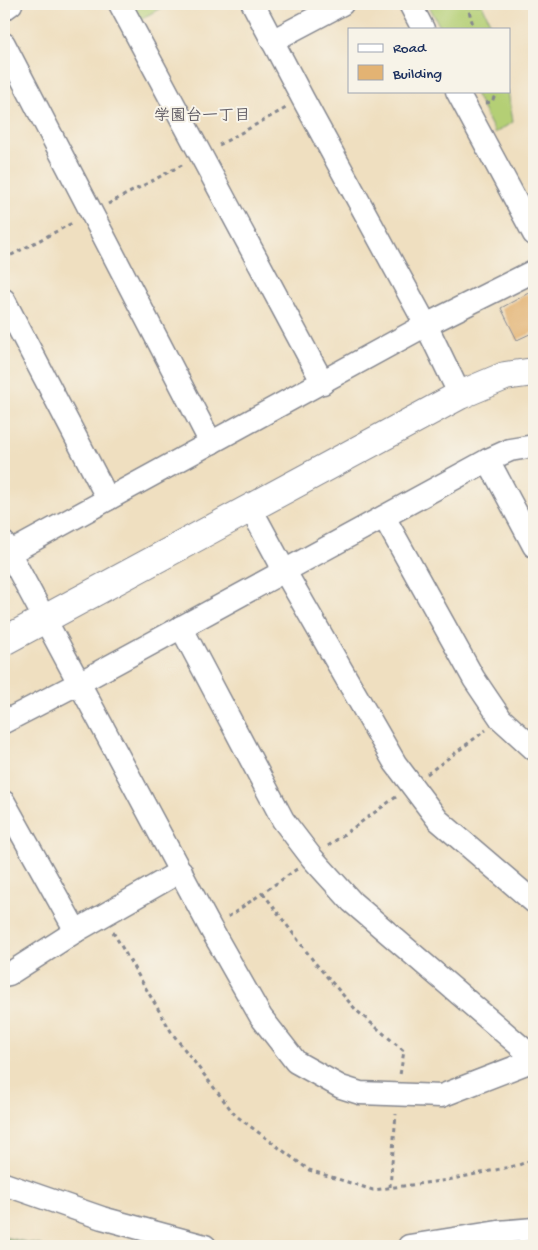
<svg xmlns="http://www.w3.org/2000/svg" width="538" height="1250" viewBox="0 0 538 1250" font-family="'Gochi Hand','Klee One',sans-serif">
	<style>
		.green { fill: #b4cf75; stroke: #687f6a }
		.forest { fill: #8fb266; stroke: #557062 }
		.building { fill: #e3b373 }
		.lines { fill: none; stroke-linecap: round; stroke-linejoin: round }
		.minor-casing { stroke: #85878f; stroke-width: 25 }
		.tertiary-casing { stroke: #85878f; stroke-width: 30 }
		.path { stroke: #85878f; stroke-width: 3; stroke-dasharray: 4 4; stroke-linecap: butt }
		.minor { stroke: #fff; stroke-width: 22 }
		.tertiary { stroke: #fff; stroke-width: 28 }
		.labels { text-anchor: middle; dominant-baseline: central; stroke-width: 4; stroke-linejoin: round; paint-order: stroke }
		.neighbourhood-label { font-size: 16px; font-weight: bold; fill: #615d65; stroke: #f7f3e8 }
	</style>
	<rect width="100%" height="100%" fill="#f7f3e8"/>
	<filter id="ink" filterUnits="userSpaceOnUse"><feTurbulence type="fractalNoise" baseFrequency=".02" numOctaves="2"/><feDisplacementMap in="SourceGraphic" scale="10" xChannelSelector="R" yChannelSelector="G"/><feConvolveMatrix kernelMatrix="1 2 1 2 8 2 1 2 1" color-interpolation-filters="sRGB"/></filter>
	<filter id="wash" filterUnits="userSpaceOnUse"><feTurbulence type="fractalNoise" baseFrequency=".0096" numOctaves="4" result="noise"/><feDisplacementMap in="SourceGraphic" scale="20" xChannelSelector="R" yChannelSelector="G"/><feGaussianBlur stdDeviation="1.12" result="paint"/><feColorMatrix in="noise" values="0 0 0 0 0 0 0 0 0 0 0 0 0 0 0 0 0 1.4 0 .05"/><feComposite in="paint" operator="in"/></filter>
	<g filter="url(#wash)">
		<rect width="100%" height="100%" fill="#efdfc0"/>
		<!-- green -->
		<g class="green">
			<polygon points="130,4 168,4 139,20"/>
			<polygon points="428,4 482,4 493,29 441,29"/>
			<polygon points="474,91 508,91 513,122 495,133"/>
		</g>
		<!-- forest -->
		<polygon class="forest" points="4,1237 44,1246 4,1246"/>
		<g id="blocks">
			<!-- building -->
			<polygon class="building" points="534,290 534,332 517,340 501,308"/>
		</g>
	</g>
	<g filter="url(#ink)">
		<use href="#blocks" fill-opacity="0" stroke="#85878f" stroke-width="1"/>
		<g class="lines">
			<defs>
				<g id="minor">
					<polyline points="120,4 323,383"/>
					<polyline points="253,4 303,99 426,325 460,395"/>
					<polyline points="410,4 423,29"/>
					<polyline points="4,9 11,4"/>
					<polyline points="272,41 342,4"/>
					<polyline points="4,44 211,443"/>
					<polyline points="457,91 534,234"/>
					<polyline points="4,300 108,499"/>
					<polyline points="488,460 534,546"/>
					<polyline points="251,509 284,570 395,763 438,820 534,902"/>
					<polyline points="384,517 474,679 501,719 534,749"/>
					<polyline points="4,543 211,929 261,1017 296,1062 341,1087 360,1093 441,1096 534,1060"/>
					<polyline points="4,556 426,325 534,271"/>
					<polyline points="181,627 283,820 312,858 352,902 534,1058"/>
					<polyline points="4,722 79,683 488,460 510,450 534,446"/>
					<polyline points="4,802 76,931"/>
					<polyline points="4,975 9,974 76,931 181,871"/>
					<polyline points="4,1184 102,1218 205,1246"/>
					<polyline points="409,1246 498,1232 534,1229"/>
				</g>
				<polyline id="tertiary" points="4,641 460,395 505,376 534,372"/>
			</defs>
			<!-- minor casing -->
			<use href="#minor" class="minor-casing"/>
			<!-- tertiary casing -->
			<use href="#tertiary" class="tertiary-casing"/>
			<!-- path -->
			<g class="path">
				<polyline points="467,4 473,25 471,29"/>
				<polyline points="486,103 492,102 494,97 492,91"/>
				<polyline points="219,145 286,108"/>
				<polyline points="108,204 182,165"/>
				<polyline points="4,259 74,222"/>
				<polyline points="427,774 486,730"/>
				<polyline points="328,846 396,797"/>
				<polyline points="263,893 315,963 357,1011 404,1051 400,1075"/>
				<polyline points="228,917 297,869"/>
				<polyline points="113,932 172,1033 235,1115 309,1170 373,1190 448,1180 519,1165 534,1159"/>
				<polyline points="390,1187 396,1114"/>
			</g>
			<!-- minor -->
			<use href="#minor" class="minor"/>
			<!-- tertiary -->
			<use href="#tertiary" class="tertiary"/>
		</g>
	</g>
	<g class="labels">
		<!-- neighbourhood labels -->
		<g class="neighbourhood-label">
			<text x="202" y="117">学園台一丁目</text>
		</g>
	</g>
	<!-- margin -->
	<rect width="538" height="1250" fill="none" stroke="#f7f3e8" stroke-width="20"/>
	<!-- legend -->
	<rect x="348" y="28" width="162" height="65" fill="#f7f3e8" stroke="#9fa5b1"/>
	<rect x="358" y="44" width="25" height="8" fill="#ffffff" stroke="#9fa5b1"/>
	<text x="393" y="52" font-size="15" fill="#1b2f5e">Road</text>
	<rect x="358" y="65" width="25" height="15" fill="#e3b373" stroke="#9fa5b1"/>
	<text x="393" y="78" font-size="15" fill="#1b2f5e">Building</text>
</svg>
